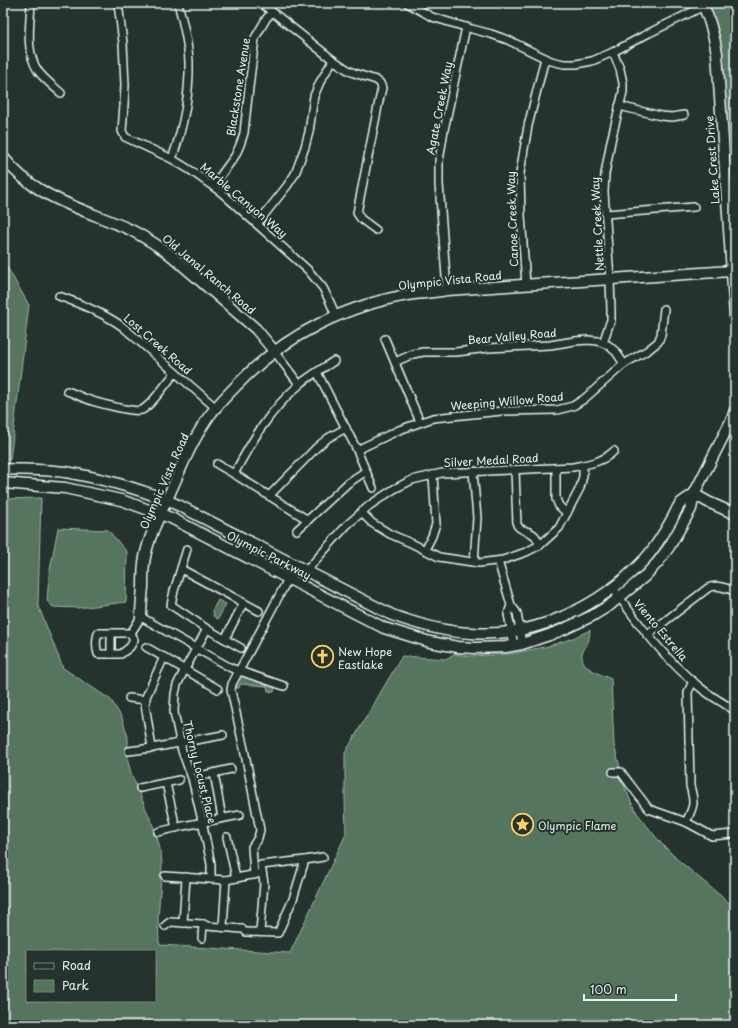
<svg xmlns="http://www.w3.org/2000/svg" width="738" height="1028" viewBox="0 0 738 1028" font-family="'Playpen Sans',sans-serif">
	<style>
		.green { fill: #54745e; stroke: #9eb2ab; fill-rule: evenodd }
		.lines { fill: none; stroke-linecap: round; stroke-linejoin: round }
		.street-casing { stroke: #e8f1f8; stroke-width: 10 }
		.secondary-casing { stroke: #e8f1f8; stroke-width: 13 }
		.street { stroke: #26332d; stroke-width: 7 }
		.secondary { stroke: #26332d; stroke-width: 10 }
		.labels { text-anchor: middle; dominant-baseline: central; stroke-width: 4; stroke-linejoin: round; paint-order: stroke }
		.street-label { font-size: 11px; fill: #e8f1f8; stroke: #26332d }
		.poi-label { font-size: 11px; fill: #e8f1f8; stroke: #26332d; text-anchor: start }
	</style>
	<rect width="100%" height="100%" fill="#26332d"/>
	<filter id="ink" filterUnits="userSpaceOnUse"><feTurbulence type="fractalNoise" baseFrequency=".025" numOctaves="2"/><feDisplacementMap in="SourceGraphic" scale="8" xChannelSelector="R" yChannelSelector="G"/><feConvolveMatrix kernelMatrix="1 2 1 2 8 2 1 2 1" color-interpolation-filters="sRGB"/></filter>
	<g filter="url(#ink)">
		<!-- green -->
		<g class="green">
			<polygon points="706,3 735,4 735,326 723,145"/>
			<polygon points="3,260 29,305 10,460 3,460"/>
			<path d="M 41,498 L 38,605 L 63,668 L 111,700 L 122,718 L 128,737 L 128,762 L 131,773 L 156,833 L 161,853 L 162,864 L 158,919 L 159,942 L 160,945 L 290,953 L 346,834 L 345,798 L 345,753 L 402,656 L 446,659 L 454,654 L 469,656 L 509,654 L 549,646 L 573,638 L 590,630 C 589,643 588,643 582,653 C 580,669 599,673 611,679 L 614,745 L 620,767 L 626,775 L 621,778 L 632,804 L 637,813 L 659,841 L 677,859 L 735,908 L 735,1025 L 3,1025 L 3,499 ZM 27,951 L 155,951 L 155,1001 L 27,1001 Z"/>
			<polygon points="58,528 108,530 127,552 126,602 78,608 53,607 47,601 49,575"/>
			<polygon points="218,600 226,604 218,619 213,616 214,613 212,611"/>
			<polygon points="240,676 275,686 274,692 268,691 267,686 240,684 239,688 236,688 235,686"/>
		</g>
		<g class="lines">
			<defs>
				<g id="street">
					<path d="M 31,3 C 30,26 25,51 38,71 C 44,79 53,86 61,93"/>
					<polyline points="118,3 123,43 125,85 124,105 122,131 125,137 172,159 190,170 222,193 308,270 323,288 329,300 336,316"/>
					<polyline points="261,3 333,60 348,70 354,73 376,80 380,83 382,88 379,101 357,213 361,219 376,230"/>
					<polyline points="407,3 432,17 472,29 491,34 508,40 551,61 564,64 576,64 592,61 613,52 649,33 704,6"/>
					<polyline points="619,106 661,116 672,117 684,115"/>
					<path d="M 172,159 C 183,128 190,95 189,61 C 188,42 183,22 178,3"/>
					<polyline points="213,186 235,156 240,145 244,133 245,123 250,79 255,38 266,19 272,12"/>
					<polyline points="606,214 694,207"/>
					<polyline points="257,224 287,186 295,174 305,147 309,132 314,96 320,82 333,60"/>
					<polyline points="526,285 521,215 520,173 528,126 545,58"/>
					<polyline points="447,290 439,184 439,161 444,130 466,27"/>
					<path d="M 59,296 C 81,304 104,313 123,327 L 216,408"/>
					<polyline points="385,339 420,422"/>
					<polyline points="603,343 608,328 611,320 611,310 610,279 604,192 605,174 611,141 623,92 623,83 620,69 613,52"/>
					<polyline points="274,351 299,384"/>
					<polyline points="395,362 413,354 423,352 456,352 488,348 550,345 575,341 588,340 598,341 608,345 616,352 624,364"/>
					<polyline points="317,372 357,450 373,488"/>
					<path d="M 67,391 C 73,393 79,396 84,398 C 93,402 135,413 142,410 C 152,405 167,382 175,373"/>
					<polyline points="357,450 399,430 433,418 502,411 557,410 573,406 584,399 624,364 648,350 658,342 661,335 664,309"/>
					<polyline points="217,464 234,474 308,520"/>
					<polyline points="556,468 556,499 559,506 567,513"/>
					<path d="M 515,470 L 517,525 C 521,532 530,530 535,536 C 537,538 538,542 540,545"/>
					<polyline points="473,471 477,518 474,562"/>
					<path d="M 234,474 C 253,439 269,411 299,385 C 309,376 322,369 334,361"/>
					<polyline points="269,496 317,447 328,438 346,428"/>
					<polyline points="361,512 372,523 390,534 413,544 439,557 479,563 503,560 526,552 540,545 559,528 580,488 583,476 583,465"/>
					<polyline points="297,530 348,483 366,471"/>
					<polyline points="187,549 174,591 171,605 207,629 241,648"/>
					<polyline points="425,550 432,536 436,524 433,475"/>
					<polyline points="498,561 511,605 517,613 522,644"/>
					<polyline points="181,569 259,611"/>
					<path d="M 306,571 L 347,525 L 370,505 L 394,489 L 412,480 L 442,473 L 573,467 C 588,464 603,462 614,451"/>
					<path d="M 613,588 C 638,624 667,662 702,689 C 712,697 724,703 735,711"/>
					<polyline points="511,605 508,614 514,646"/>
					<polyline points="207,629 185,669 177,685 175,694 174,712 182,751 192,778 201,816 211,864 211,879"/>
					<polyline points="111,633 111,654"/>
					<path d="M 131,633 L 134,640 L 130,647 L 121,654 L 98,654 C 96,648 96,639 98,633 L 131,633 L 141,617 L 231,668 L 284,686"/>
					<path d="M 647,635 L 708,588 C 717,584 725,588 735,591"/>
					<polyline points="225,639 243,604"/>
					<polyline points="146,647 218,689"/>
					<polyline points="129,698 146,700"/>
					<polyline points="152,748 145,704 146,697 164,657"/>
					<polyline points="129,751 152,748 223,735"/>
					<polyline points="613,772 621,772 629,783 649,809 686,822 712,836 733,834 735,833"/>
					<polyline points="214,773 222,818"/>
					<polyline points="200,776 231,769"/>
					<polyline points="166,783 176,828"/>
					<polyline points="140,788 179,780"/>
					<path d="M 686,822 C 694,806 695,803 690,786 L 688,692 L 693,681"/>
					<polyline points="158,832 183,826 240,815"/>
					<polyline points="227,837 236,878"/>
					<polyline points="254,875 252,847 258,838 260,830 244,749 231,690 232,684 288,579"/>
					<polyline points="165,876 226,880 257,874"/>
					<polyline points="183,923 186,877"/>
					<polyline points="165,926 170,922 203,924 207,926 242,929"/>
					<polyline points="223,927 226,880"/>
					<polyline points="246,932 278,933 293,899 305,860"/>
					<polyline points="260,932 264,883 261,865 305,860 323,857"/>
					<polyline points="202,938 203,924"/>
				</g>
				<g id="secondary">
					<path d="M 702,3 C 710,19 714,36 717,53 L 735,317"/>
					<path d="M 3,157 C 35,199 85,209 131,230 C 146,238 159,246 172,256 L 249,323 L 256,329 L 274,351"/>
					<path d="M 3,469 C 25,470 49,469 71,473 C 108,480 145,490 180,506 L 392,615 C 417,624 444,632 471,633 C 536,638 601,606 645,559 C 656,547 664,533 672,519 C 675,514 677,507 681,503 C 685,500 690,497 694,494"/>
					<polyline points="3,483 65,488 121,500 171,518 384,628 430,642 458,647 475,648 506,647 522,644 549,635 562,630 592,616 610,605 644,577 658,562 669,547 691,509 694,494 732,419 735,410"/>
					<polyline points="694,494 708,502 735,514"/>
					<path d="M 141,617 C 141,607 142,597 143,587 C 143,577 143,566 145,557 C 150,532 163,509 173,486 C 183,463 193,440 207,419 C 216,406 228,394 239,383 C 286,334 348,304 414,294 C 425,293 436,292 447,290 L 731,271"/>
				</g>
			</defs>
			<!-- street casing -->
			<use href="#street" class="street-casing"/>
			<!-- secondary casing -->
			<use href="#secondary" class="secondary-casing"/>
			<!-- street -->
			<use href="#street" class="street"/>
			<!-- secondary -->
			<use href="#secondary" class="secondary"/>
		</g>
	</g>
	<!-- icons -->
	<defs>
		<symbol id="church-ring" viewBox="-11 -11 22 22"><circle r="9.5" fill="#26332d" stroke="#ffd166" stroke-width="1.5"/><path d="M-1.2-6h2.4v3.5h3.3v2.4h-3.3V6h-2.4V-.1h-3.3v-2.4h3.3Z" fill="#ffd166"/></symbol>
		<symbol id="sight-ring" viewBox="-11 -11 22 22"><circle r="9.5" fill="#26332d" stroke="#ffd166" stroke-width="1.5"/><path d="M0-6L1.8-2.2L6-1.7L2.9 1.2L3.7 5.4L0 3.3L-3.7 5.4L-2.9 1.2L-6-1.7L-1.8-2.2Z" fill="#ffd166"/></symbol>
	</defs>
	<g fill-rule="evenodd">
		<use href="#church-ring" x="310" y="644" width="25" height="25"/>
		<use href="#sight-ring" x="510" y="812" width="25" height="25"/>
	</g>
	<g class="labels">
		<!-- street labels -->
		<g class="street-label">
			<text transform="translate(238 87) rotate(-81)">Blackstone Avenue</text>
			<text transform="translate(439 108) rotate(-79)">Agate Creek Way</text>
			<text transform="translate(712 160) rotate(-94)">Lake Crest Drive</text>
			<text transform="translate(244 200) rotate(40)">Marble Canyon Way</text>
			<text transform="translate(512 219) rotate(-92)">Canoe Creek Way</text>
			<text transform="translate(597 224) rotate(-93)">Nettle Creek Way</text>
			<text transform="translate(209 274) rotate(40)">Old Janal Ranch Road</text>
			<text transform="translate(450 280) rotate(-6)">Olympic Vista Road</text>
			<text transform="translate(512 336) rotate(-5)">Bear Valley Road</text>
			<text transform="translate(158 344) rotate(41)">Lost Creek Road</text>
			<text transform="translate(507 401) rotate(-5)">Weeping Willow Road</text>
			<text transform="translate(491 460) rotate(-3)">Silver Medal Road</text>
			<text transform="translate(164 481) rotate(-66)">Olympic Vista Road</text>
			<text transform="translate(269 555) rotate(27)">Olympic Parkway</text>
			<text transform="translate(661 630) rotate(50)">Viento Estrella</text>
			<text transform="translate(200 772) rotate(76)">Thorny Locust Place</text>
		</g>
		<!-- poi labels -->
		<g class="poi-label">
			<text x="338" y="651">New Hope<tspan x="338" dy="13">Eastlake</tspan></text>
			<text x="538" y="825">Olympic Flame</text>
		</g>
	</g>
	<!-- margin -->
	<rect width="738" height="1028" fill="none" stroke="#26332d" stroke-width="16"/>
	<rect x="8" y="8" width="722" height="1012" fill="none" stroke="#e8f1f8" stroke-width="1.5" filter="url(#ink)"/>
	<!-- legend -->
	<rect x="26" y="950" width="130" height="52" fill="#26332d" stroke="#747f7e"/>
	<rect x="34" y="963" width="20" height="6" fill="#26332d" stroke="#747f7e"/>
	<text x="62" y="970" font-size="12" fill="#e8f1f8">Road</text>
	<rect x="34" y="980" width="20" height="12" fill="#54745e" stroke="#747f7e"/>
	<text x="62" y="990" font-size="12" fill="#e8f1f8">Park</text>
	<!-- scale -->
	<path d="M584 994v6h92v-6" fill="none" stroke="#e8f1f8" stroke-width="2"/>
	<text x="590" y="994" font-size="12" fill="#e8f1f8" stroke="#26332d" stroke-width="3" paint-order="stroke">100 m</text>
</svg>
